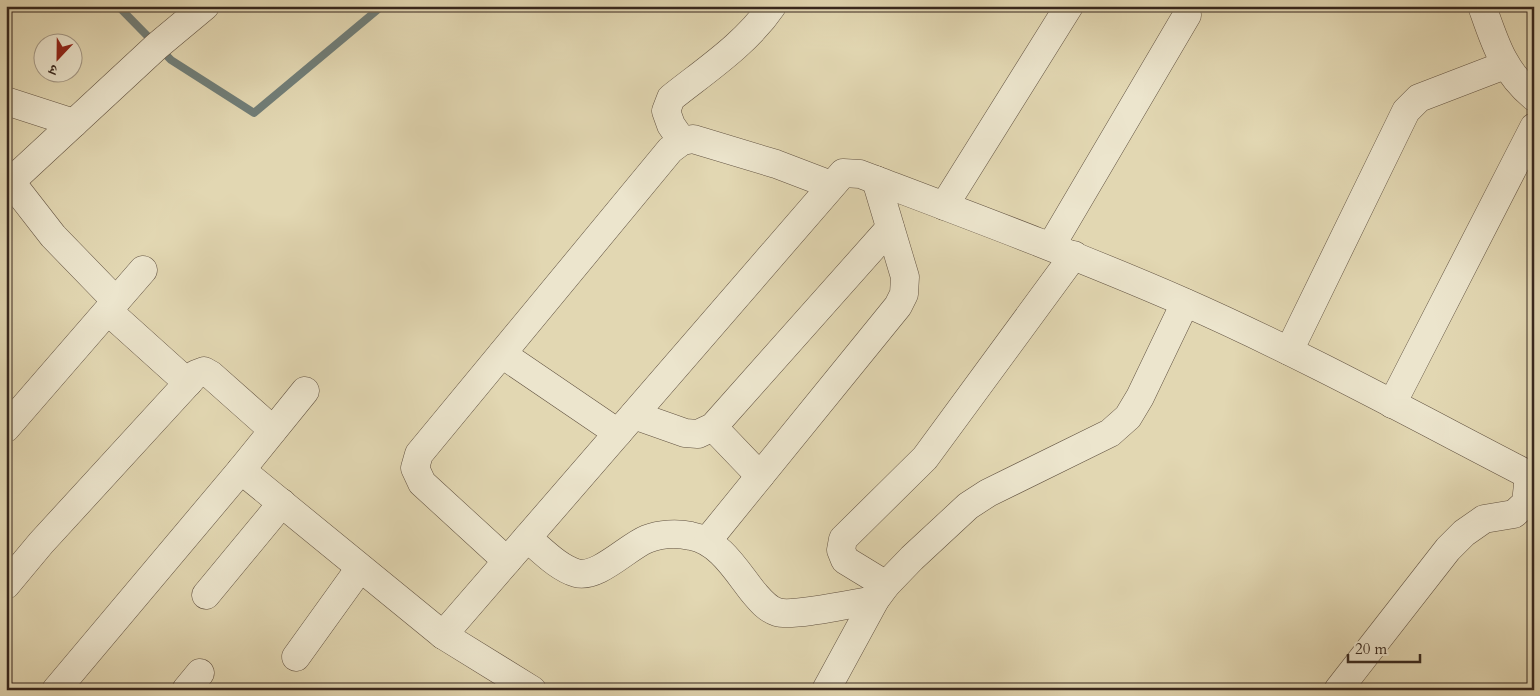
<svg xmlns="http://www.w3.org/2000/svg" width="1540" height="696" viewBox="0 0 1540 696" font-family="Cardo,'Noto Serif Devanagari',serif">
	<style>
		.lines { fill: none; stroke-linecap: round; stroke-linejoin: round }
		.stream { stroke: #717e78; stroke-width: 8 }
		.street-casing { stroke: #625342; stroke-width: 29 }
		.street { stroke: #ece5cd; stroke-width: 28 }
	</style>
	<rect width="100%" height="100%" fill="#e2d7b2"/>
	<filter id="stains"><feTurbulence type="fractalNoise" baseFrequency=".004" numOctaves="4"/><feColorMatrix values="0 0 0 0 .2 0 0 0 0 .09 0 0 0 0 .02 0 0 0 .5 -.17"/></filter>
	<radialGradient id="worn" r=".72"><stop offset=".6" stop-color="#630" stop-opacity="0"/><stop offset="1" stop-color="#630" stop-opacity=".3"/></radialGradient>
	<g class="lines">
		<!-- stream -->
		<polyline class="stream" points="118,6 171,60 254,113 382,6"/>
		<defs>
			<g id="street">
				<path d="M 1482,6 C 1495,43 1503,71 1534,97"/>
				<polyline points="6,101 74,123"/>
				<path d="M 682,141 L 671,125 L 666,111 L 671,98 C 706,70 746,44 772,6"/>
				<polyline points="11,182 53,236 116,301"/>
				<polyline points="6,186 157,46 205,6"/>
				<polyline points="944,206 1069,6"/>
				<polyline points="1051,246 1187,15"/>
				<polyline points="108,311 188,383"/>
				<polyline points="1289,351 1406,111 1419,98 1505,65"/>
				<polyline points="502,354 618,433"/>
				<polyline points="1392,404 1534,127"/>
				<polyline points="634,415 685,433 698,434 713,427 890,228"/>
				<polyline points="713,427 760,476"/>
				<polyline points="6,428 143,270"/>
				<polyline points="241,470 443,635 532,690"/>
				<path d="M 527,538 C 542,550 557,567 576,573 C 598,579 627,547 647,539 C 660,534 677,533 691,536 C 720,541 737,572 754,593 C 761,601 767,609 777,612 C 793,617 855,603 875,600"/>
				<polyline points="708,540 898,306 904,294 905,277 876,180"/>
				<polyline points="507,561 422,483 415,468 419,454 670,150 682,141 693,139 776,164 831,185"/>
				<polyline points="6,585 41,543 196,374 204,371 211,375 273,430"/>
				<polyline points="886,585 845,560 841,550 843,539 925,458 1074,255"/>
				<polyline points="206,595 282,503"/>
				<path d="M 443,635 L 843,173 L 860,174 L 876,180 C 979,219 1083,258 1184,302 C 1302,354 1415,416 1529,475 L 1534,475"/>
				<polyline points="296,657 360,568"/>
				<polyline points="56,690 241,470 305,391"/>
				<polyline points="186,690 200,673"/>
				<polyline points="826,690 875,600 886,585 912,558 968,506 988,493 1110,433 1128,417 1140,397 1185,303"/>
				<polyline points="1338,690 1448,549 1464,533 1484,519 1514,514 1526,503 1529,475"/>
			</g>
		</defs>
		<!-- street casing -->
		<use href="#street" class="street-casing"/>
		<!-- street -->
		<use href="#street" class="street"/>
	</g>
	<!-- margin -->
	<rect width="1540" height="696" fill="none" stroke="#e2d7b2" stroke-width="25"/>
	<rect x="8" y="8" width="1525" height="681" fill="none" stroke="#37271d" stroke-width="2.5"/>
	<rect x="12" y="12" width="1515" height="671" fill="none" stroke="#37271d"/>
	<!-- north arrow -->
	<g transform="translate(58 58) rotate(202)"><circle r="24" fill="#ece5cd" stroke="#a49987"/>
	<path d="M0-4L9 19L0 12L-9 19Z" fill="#8f2418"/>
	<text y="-8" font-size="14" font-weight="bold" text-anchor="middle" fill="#37271d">उ</text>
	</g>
	<!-- scale -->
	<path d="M1348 654v8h72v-8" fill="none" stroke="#37271d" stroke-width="2.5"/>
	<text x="1355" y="654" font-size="15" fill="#37271d" stroke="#ece5cd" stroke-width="4" paint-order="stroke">20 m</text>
	<rect width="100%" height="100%" filter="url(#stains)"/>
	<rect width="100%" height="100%" fill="url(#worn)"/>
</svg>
